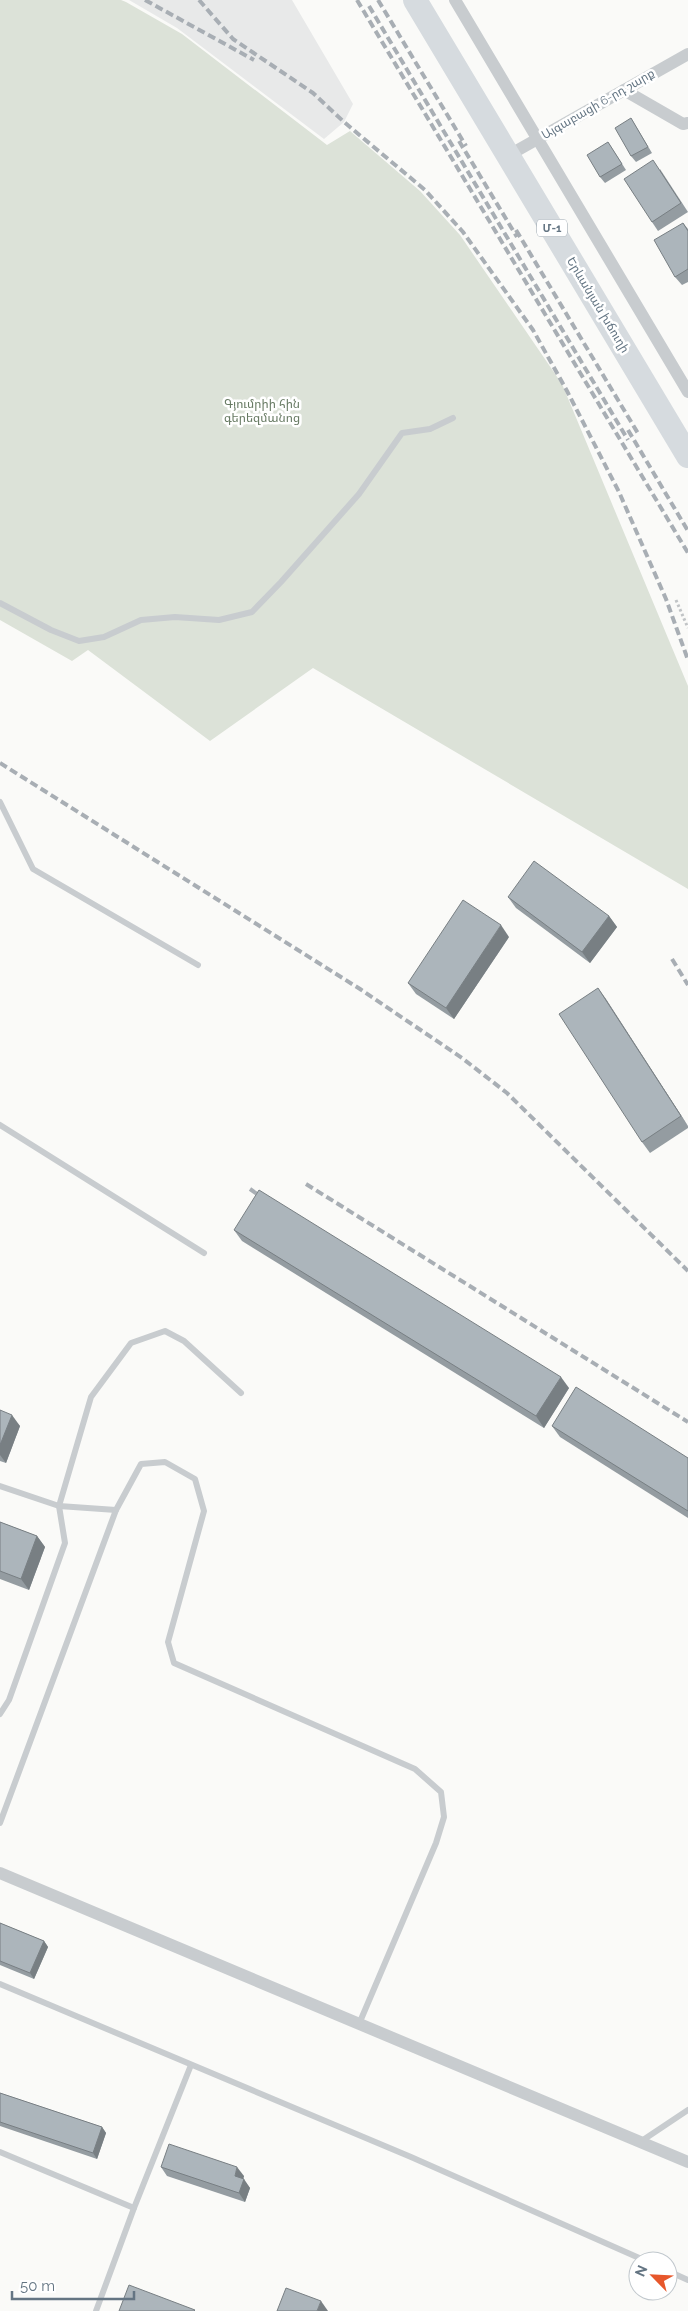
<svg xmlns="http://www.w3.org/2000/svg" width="688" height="2311" viewBox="0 0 688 2311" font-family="Raleway,'Noto Sans Armenian',sans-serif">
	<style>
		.built { fill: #e8e9e9 }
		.green { fill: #dce2d8 }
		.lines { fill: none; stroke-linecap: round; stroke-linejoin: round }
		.path { stroke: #c1c4c6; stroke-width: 3; stroke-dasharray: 2.5 2.5; stroke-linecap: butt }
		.lane { stroke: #c8cccf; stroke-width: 6 }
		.street { stroke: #c8cccf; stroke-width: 12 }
		.highway { stroke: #d6dbdf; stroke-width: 24 }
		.rail { stroke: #a8aeb4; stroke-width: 4; stroke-dasharray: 8 4; stroke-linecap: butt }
		.wall { fill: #949ca1 }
		.shaded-wall { fill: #787f83 }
		.building { fill: #acb5bb; stroke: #787f83 }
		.labels { text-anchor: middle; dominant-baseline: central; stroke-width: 5; stroke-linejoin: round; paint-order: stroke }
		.shield { fill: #fff; stroke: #929ea8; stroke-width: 1 }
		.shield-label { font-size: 11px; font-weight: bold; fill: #647583 }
		.street-label { font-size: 12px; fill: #647583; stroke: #fff }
		.park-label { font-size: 12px; fill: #677a63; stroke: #fff }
	</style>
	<rect width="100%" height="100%" fill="#fafaf8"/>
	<!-- built -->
	<polygon class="built" points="129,0 292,0 353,104 344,122 324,139 177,28"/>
	<!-- green -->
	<polygon class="green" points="0,0 121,0 126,2 182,34 327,145 350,131 420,191 460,235 562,384 688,686 688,889 313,668 210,741 88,650 72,661 0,620"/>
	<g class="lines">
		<!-- path -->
		<polyline class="path" points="676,600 688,628"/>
		<!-- lane -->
		<g class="lane">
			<polyline points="0,603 51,630 79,641 104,637 141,620 175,617 219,620 252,612 281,582 359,494 402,433 430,429 453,418"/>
			<polyline points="0,802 33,869 198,965"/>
			<polyline points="0,1125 204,1253"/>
			<polyline points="0,1486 59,1506 116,1510 0,1823"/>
			<polyline points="116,1510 141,1464 165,1462 195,1479 204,1511 168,1642 174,1663 415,1769 441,1792 444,1817 436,1843 359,2024"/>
			<polyline points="0,1714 9,1700 65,1543 59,1506 91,1397 131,1343 165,1331 184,1341 241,1393"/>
			<polyline points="0,1984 411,2157 646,2261"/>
			<polyline points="640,2142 688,2110"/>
			<polyline points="0,2152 134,2208 96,2311"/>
			<polyline points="134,2208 191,2065"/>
			<polyline points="668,2271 688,2280"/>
		</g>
		<!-- street -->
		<g class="street">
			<polyline points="455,0 688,392"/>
			<polyline points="624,90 683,124 688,123"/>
			<polyline points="509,155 688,54"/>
			<polyline points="0,1873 688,2162"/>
		</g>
		<!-- highway -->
		<polyline class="highway" points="415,0 688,456"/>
		<!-- rail -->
		<g class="rail">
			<polyline points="145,0 254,60"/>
			<polyline points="199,0 233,39 313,93 344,122 425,190 463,232 533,330 567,391 619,492 666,599 688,660"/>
			<polyline points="357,0 688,553"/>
			<polyline points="378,0 466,146"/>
			<polyline points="369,6 628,440"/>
			<polyline points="459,141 517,237"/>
			<polyline points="516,230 639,435"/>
			<polyline points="628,430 688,531"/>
			<polyline points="0,763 360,989 462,1058 507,1093 688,1271"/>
			<polyline points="672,959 688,985"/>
			<polyline points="306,1184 688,1422"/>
			<polyline points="250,1189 267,1201"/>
		</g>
	</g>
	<!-- wall -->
	<g class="wall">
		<polygon points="631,118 652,153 636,162 631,156"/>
		<polygon points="608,142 626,170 605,183 600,177"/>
		<polygon points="660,169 688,212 658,231 652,222"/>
		<polygon points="683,223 688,229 688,282 682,285 675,277"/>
		<polygon points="508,897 609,916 617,927 590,963 516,908"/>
		<polygon points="509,937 454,1019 416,994 408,983"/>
		<polygon points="598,988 688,1126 688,1128 650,1153 642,1142"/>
		<polygon points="234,1230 569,1388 544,1428 242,1241"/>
		<polygon points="0,1410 20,1426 6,1463 0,1461"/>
		<polygon points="552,1426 688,1458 688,1518 560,1437"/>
		<polygon points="0,1522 37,1536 45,1547 29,1590 0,1579"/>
		<polygon points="0,1923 44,1941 48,1947 34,1979 0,1965"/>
		<polygon points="0,2093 102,2127 106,2133 97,2159 0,2126"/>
		<polygon points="161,2167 244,2176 243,2179 250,2188 245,2202 167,2176"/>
	</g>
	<!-- shaded-wall -->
	<g class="shaded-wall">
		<polygon points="609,916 617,927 590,963 582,952"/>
		<polygon points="501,925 509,937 454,1019 446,1008"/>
		<polygon points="598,988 606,999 688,1126 681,1116"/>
		<polygon points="561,1377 569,1388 544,1428 536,1416"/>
		<polygon points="12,1415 20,1426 6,1463 0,1455 0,1445"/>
		<polygon points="37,1536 45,1547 29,1590 21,1579"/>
		<polygon points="44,1941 48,1947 34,1979 30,1973"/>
		<polygon points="102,2127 106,2133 97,2159 93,2153"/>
		<polygon points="237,2167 244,2176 241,2185 235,2176"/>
		<polygon points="244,2179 250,2188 245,2202 239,2193"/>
		<polygon points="321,2301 328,2311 317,2311"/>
	</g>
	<!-- building -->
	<g class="building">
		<polygon points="631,118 648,147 631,156 615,128"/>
		<polygon points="608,142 622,164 600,177 587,155"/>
		<polygon points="653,160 681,203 652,222 624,179"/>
		<polygon points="683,223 688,231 688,269 675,277 654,240"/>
		<polygon points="534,861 609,916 582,952 508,897"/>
		<polygon points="463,900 501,925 446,1008 408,983"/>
		<polygon points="598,988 681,1116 642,1142 559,1014"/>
		<polygon points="259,1190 561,1377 536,1416 234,1230"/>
		<polygon points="576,1387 688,1458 688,1511 552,1426"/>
		<polygon points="0,1410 12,1415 0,1445"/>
		<polygon points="0,1522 37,1536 21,1579 0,1571"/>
		<polygon points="0,1923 44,1941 30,1973 0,1961"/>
		<polygon points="0,2093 102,2127 93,2153 0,2122"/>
		<polygon points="169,2144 237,2167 235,2176 244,2179 239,2193 161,2167"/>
		<polygon points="129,2285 195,2310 194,2311 119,2311"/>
		<polygon points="286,2288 321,2301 317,2311 277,2311"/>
	</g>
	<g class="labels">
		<!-- shield labels -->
		<rect class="shield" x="537" y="219.5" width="30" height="17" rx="4"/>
		<g class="shield-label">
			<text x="552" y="228">Մ-1</text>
		</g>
		<!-- street labels -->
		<g class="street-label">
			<text transform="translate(598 104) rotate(-30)">Այգաբացի 6-րդ շարք</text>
			<text transform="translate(598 305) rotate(59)">Երևանյան խճուղի</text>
		</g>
		<!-- park labels -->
		<g class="park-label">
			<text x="262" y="404">Գյումրիի հին<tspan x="262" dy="14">գերեզմանոց</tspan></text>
		</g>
	</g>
	<!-- north arrow -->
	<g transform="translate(653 2276) rotate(294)"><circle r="24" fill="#ffffff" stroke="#c1c8cd"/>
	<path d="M0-4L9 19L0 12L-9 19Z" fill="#e7572b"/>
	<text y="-8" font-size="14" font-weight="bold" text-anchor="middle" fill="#647583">N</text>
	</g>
	<!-- scale -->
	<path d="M12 2291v8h122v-8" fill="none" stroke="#647583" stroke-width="2.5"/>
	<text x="20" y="2291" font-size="15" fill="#647583" stroke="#ffffff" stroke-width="4" paint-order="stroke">50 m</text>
</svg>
